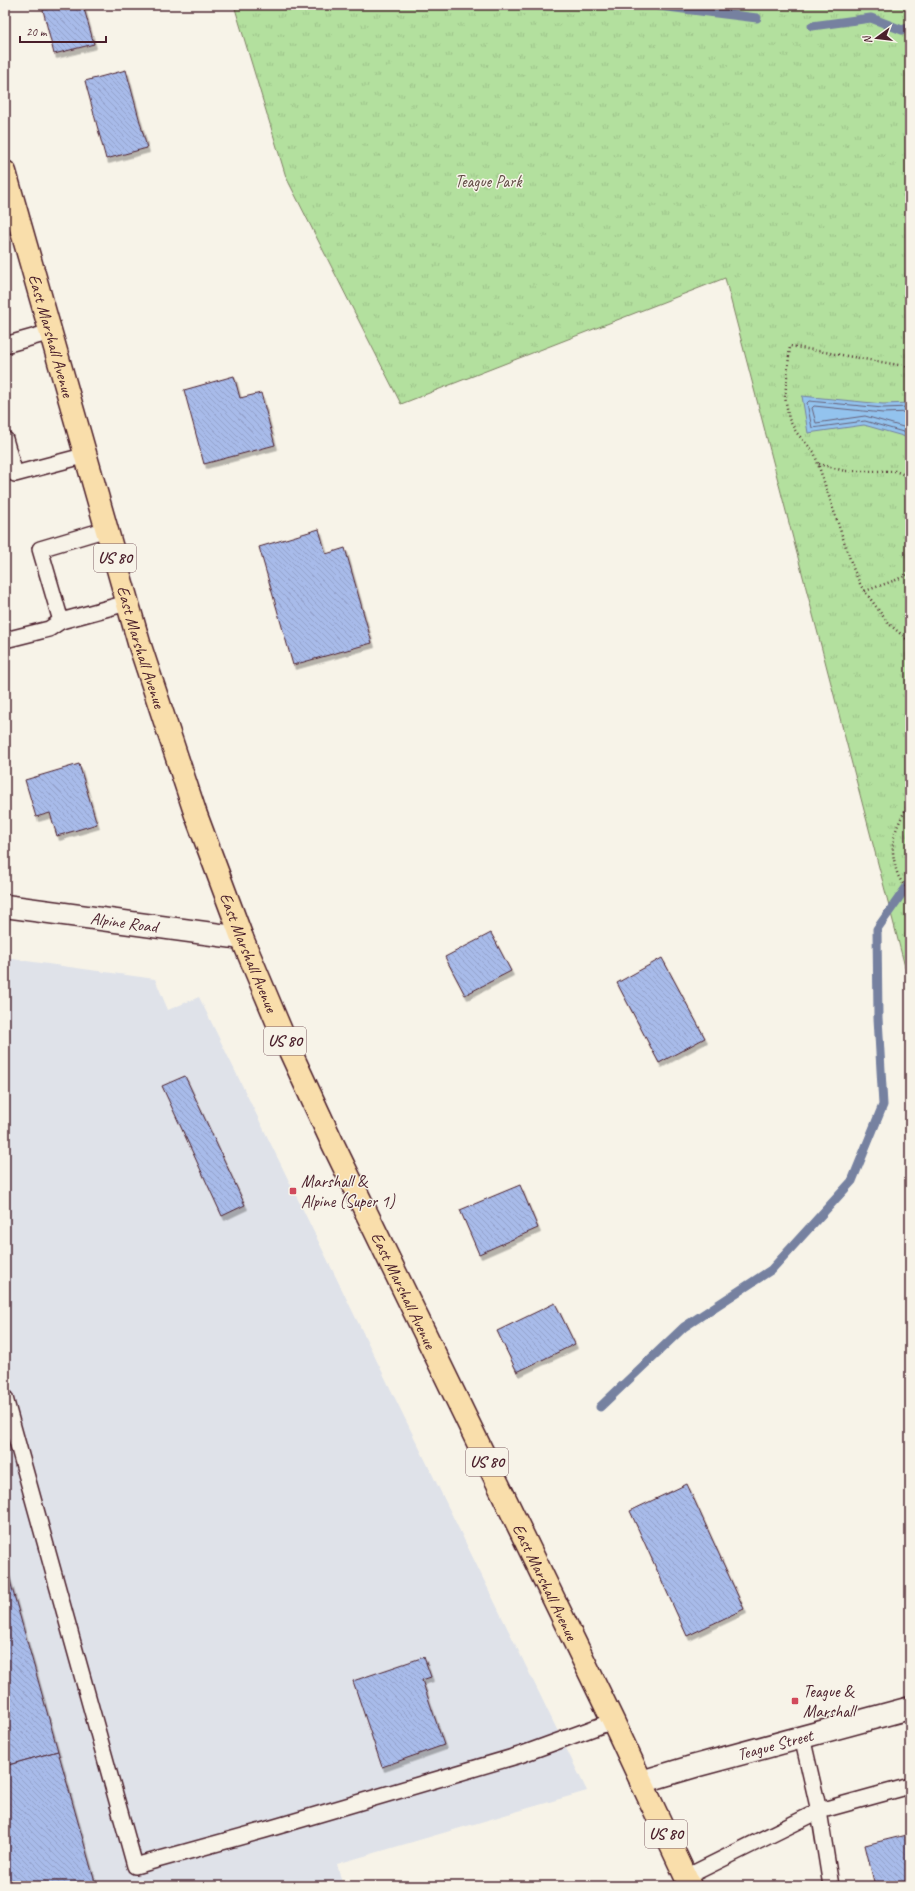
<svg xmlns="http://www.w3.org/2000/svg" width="915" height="1891" viewBox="0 0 915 1891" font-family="Caveat,sans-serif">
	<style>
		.built { fill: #dfe2e9 }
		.grass { fill: url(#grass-tufts); stroke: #7e8064 }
		.water { fill: #93c3ee; stroke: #7681a0 }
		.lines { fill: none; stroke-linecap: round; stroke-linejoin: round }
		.shore { stroke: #676179; stroke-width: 1 }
		.stream { stroke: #7681a0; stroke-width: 9 }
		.building { fill: url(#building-back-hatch); stroke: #4a1f2b; filter: url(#shadow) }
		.service-casing { stroke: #4a1f2b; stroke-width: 18 }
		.minor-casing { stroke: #4a1f2b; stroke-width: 25 }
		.secondary-casing { stroke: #4a1f2b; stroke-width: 25 }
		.primary-casing { stroke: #4a1f2b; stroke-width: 25 }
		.path { stroke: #4a1f2b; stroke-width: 2.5; stroke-dasharray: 1 3; stroke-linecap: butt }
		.service { stroke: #f7f3e8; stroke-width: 15 }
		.minor { stroke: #f7f3e8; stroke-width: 22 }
		.secondary { stroke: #f7f3e8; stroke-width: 22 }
		.primary { stroke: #f9deab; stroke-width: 22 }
		.poi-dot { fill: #d1495b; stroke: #f7f3e8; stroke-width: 1.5 }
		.labels { text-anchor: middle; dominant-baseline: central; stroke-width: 3; stroke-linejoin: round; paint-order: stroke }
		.shield { fill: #f7f3e8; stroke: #7e5f64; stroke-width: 1 }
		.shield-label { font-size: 16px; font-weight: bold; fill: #4a1f2b }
		.park-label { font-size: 17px; fill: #644f48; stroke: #f7f3e8 }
		.street-label { font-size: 17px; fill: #4a1f2b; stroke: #f7f3e8 }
		.poi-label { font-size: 17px; fill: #4a1f2b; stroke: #f7f3e8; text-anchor: start }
	</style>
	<defs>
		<pattern id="grass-tufts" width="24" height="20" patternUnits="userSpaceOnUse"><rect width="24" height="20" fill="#b3e09e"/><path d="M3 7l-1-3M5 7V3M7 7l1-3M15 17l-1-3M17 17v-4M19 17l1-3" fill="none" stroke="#9bc088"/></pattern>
		<pattern id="building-back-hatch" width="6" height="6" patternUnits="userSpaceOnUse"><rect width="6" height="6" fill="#a8bbea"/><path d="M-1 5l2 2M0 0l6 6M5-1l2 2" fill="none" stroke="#92a0c9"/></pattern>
		<filter id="shadow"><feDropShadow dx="2.5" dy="4.5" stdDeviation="0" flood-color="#0004"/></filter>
	</defs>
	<rect width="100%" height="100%" fill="#f7f3e8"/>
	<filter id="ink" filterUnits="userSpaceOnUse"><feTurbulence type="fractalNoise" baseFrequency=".025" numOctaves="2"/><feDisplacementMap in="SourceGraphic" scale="8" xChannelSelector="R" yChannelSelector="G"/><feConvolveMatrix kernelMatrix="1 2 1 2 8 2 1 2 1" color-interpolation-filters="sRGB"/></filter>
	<g filter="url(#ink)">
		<!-- built -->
		<polygon class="built" points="5,958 155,979 168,1010 199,997 587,1791 337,1864 343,1886 5,1886"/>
		<!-- grass -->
		<polygon class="grass" points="234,5 910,6 910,986 725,278 401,404 286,177"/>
		<!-- water -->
		<polygon class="water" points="802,396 883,404 910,403 910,438 864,425 808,433"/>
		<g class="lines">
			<!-- shore -->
			<g class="shore">
				<polyline points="910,407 883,408 809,401 807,403 812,428 865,421 910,434"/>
				<polyline points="910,412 883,413 814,406 812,408 816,423 865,416 910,429"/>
			</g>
			<!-- stream -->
			<g class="stream">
				<polyline points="651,5 757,18"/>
				<polyline points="812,26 871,18 902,30 910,27"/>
				<polyline points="600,1407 684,1327 771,1270 852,1181 883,1105 878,1018 877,929 910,882"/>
			</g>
		</g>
		<!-- building -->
		<g class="building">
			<polygon points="62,5 83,5 94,44 54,54 43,10"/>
			<polygon points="126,70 147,148 106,159 85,81"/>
			<polygon points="234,376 240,398 261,393 275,445 204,464 184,390"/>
			<polygon points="319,529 326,554 345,548 372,643 293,665 259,547"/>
			<polygon points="79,764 97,824 57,836 50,813 36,817 25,780"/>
			<polygon points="491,933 511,971 465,995 445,957"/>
			<polygon points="662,958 705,1038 659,1063 617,983"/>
			<polygon points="185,1076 245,1205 222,1216 162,1086"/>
			<polygon points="520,1185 538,1228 479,1254 460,1210"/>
			<polygon points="555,1303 575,1344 517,1372 497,1331"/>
			<polygon points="687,1484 744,1609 687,1636 630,1511"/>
			<polygon points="5,1563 58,1751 5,1766"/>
			<polygon points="424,1657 431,1677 422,1680 444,1745 382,1767 353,1681"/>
			<polygon points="58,1751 96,1886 5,1886 5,1766"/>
			<polygon points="910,1834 910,1886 875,1886 865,1845"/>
		</g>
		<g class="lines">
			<defs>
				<g id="service">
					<polyline points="5,345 51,332"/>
					<polyline points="5,439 15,474 87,455"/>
					<polyline points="107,529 40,549 61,621 127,603"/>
					<polyline points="5,640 49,629 61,621"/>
					<polyline points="5,1398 135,1866 265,1830 520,1755 613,1721"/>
					<polyline points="802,1737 819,1811 831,1886"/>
					<polyline points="686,1877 819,1811 910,1786"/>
				</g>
				<g id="minor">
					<path id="s1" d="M 641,1782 L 695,1766 L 910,1708"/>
				</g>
				<g id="secondary">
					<path id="s2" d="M 5,906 L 242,938"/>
				</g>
				<g id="primary">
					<path id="s3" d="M 5,172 L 139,643 L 196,815 L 242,938 L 284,1038 L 332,1142 L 613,1721 L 690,1886"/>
				</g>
			</defs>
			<!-- service casing -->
			<use href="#service" class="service-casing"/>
			<!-- minor casing -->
			<use href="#minor" class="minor-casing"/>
			<!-- secondary casing -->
			<use href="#secondary" class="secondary-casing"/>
			<!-- primary casing -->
			<use href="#primary" class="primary-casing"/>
			<!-- path -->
			<g class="path">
				<polyline points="910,367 790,346 785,397 789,419 796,432 814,452 853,568 861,586 888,623 910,642"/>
				<polyline points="819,464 845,471 895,471 910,477"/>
				<polyline points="865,591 896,580 910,573"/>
				<path d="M 910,800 C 899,825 888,836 895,864 C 897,876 901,883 910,890"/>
			</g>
			<!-- service -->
			<use href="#service" class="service"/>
			<!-- minor -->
			<use href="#minor" class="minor"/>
			<!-- secondary -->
			<use href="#secondary" class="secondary"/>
			<!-- primary -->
			<use href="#primary" class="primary"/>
		</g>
	</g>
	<!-- markers -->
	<g class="poi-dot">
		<rect x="289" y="1187" width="8" height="8" rx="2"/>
		<rect x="791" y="1697" width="8" height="8" rx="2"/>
	</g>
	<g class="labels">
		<!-- shield labels -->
		<g class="shield">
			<rect x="94" y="544" width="42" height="28" rx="3"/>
			<rect x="264" y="1027" width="42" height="28" rx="3"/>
			<rect x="466" y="1448" width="42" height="28" rx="3"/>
			<rect x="645" y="1820" width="42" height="28" rx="3"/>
		</g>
		<g class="shield-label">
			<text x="115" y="558">US 80</text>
			<text x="285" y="1041">US 80</text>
			<text x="487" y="1462">US 80</text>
			<text x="666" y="1834">US 80</text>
		</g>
		<!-- park labels -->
		<g class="park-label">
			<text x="488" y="181">Teague Park</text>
		</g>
		<!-- street labels -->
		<g class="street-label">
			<text stroke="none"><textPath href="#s3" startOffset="170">East Marshall Avenue</textPath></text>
			<text stroke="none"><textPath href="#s3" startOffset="494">East Marshall Avenue</textPath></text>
			<text stroke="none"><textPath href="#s2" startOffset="120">Alpine Road</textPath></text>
			<text stroke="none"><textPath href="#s3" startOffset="818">East Marshall Avenue</textPath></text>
			<text stroke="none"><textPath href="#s3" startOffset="1190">East Marshall Avenue</textPath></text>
			<text stroke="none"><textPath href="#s3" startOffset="1514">East Marshall Avenue</textPath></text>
			<text stroke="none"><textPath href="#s1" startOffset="139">Teague Street</textPath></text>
		</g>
		<!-- poi labels -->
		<g class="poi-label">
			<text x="301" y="1181">Marshall &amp;<tspan x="301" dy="20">Alpine (Super 1)</tspan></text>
			<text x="803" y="1691">Teague &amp;<tspan x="803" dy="20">Marshall</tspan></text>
		</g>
	</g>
	<!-- margin -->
	<rect width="915" height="1891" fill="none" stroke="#f7f3e8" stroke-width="20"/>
	<rect x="10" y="10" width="895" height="1871" fill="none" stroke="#4a1f2b" stroke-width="1.5" filter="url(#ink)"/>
	<!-- north arrow -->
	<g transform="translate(877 38) rotate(255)" stroke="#f7f3e8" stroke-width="3" paint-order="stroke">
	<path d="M0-3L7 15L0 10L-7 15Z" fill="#4a1f2b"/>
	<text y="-6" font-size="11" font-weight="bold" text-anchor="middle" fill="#4a1f2b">N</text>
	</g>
	<!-- scale -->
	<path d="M20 36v6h86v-6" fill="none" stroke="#4a1f2b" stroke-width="2"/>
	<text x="26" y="36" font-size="12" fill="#4a1f2b" stroke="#f7f3e8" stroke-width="3" paint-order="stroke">20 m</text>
</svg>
